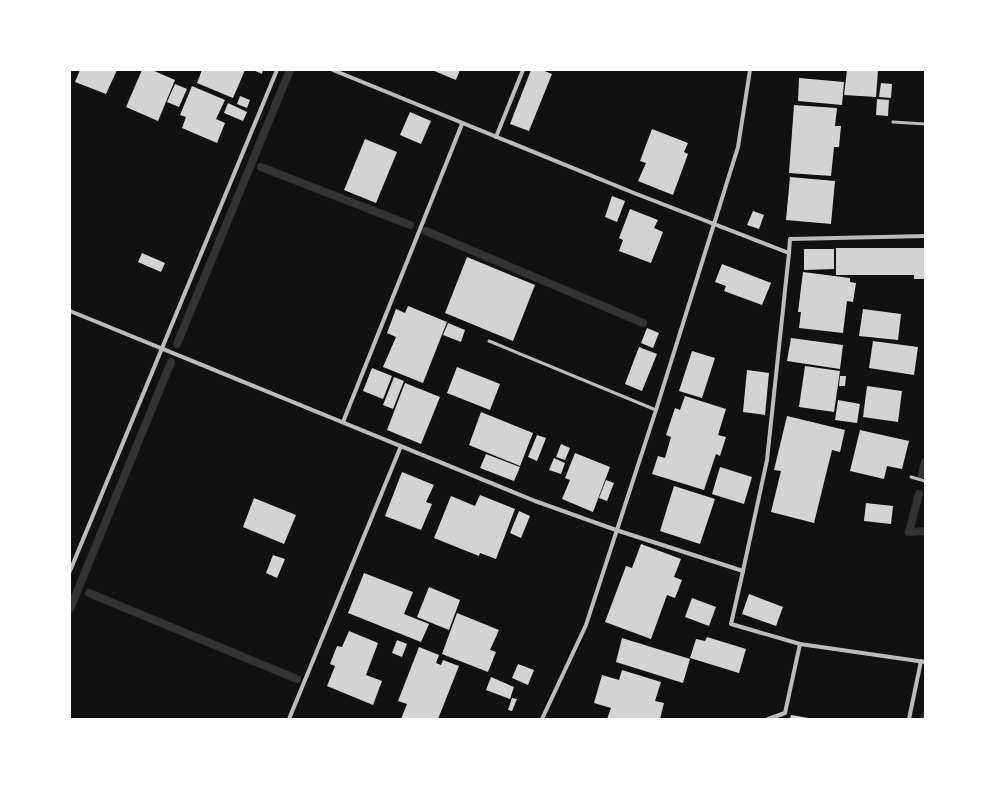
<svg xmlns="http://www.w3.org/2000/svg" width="995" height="789" viewBox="0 0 995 789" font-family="'Crimson Pro',serif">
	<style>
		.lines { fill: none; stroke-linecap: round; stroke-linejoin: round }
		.stream { stroke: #333; stroke-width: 8 }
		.building { fill: #d3d3d3 }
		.service { stroke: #bcbcbc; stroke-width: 3 }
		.minor { stroke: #bcbcbc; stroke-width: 4 }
	</style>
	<rect width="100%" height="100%" fill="#111"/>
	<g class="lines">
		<!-- stream -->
		<g class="stream">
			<polyline points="261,167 410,225"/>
			<polyline points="426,231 643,323"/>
			<polyline points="177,344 290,70"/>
			<polyline points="922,474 925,462"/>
			<polyline points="919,494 909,532 925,531"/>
			<polyline points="89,593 297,679"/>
			<polyline points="70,609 171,362"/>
			<polyline points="924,719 925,716"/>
		</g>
	</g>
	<!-- building -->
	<g class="building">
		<polygon points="80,70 117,70 106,94 75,82"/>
		<polygon points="142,70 152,70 175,80 158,121 126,107"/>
		<polygon points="202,70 245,70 233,98 197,83"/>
		<polygon points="253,70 263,70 262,74"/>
		<polygon points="432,70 460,70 456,80"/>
		<polygon points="531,70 542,70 552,74 529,131 510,124"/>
		<polygon points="847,70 878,70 876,97 844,95"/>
		<polygon points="799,78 844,82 842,105 798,101"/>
		<polygon points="881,83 892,84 891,98 879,97"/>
		<polygon points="175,84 187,89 179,107 167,102"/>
		<polygon points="192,86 225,100 216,119 225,123 217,143 182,128 186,117 180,115"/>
		<polygon points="240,96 250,100 247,108 237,104"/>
		<polygon points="877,99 889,100 888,116 876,115"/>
		<polygon points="228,103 247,112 243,121 224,113"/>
		<polygon points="794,105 837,108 835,126 841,126 839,147 834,147 831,176 789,173"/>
		<polygon points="410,112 431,121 421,144 400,135"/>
		<polygon points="652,129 688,143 684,152 688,154 673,195 638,181 646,163 640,161"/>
		<polygon points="365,139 397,152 376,203 344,190"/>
		<polygon points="790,177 835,181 831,224 786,220"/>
		<polygon points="612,196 625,201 617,222 605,217"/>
		<polygon points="630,209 658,220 654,228 663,232 651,263 619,251 623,240 619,238"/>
		<polygon points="753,211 764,215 759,229 747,225"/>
		<polygon points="836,248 925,248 925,279 914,279 914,275 836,275"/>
		<polygon points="804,249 834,249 834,269 804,270"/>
		<polygon points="142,253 165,263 161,272 138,262"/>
		<polygon points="467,257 535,285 513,341 445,313"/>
		<polygon points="722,264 771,283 762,305 724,291 726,286 715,282"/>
		<polygon points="803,272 850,278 850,282 856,283 853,302 847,301 843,333 799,328 801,312 798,312"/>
		<polygon points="408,306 447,322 423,383 383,367 396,337 387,333 396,309 405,313"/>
		<polygon points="863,309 901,314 898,340 859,336"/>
		<polygon points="448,323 465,330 461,342 443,335"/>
		<polygon points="647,328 659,333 653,348 641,343"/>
		<polygon points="791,338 843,345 840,369 787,361"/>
		<polygon points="873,341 918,347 914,375 869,368"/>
		<polygon points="639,347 657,354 642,391 625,384"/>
		<polygon points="692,351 715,358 702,398 679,391"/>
		<polygon points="805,366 840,371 834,412 799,407"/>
		<polygon points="457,367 500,384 490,410 447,393"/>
		<polygon points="372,368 392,376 383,399 363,391"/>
		<polygon points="747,370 769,373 765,415 743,412"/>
		<polygon points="840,376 846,376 845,386 839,386"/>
		<polygon points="394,377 404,381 393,409 383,405"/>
		<polygon points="405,383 440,397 421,444 387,430"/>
		<polygon points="867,386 902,391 898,422 863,417"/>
		<polygon points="685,396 726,409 718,435 726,437 720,456 716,454 704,490 652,474 658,456 665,458 671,437 666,435 675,408 680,410"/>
		<polygon points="838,400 860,404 857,423 835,420"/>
		<polygon points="481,412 533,433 520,466 469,445"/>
		<polygon points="787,416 845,430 840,452 832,450 814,523 771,512 781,471 774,470"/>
		<polygon points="860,430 909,441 902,469 887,466 884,479 850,471"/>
		<polygon points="537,435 546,438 537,461 528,457"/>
		<polygon points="561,444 570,448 565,460 556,457"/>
		<polygon points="575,453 610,467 593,512 562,499 570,480 565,478"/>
		<polygon points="486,454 520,467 514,481 480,468"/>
		<polygon points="554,458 565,463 561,474 549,470"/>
		<polygon points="720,467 752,477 744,504 712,494"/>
		<polygon points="402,472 434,485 426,502 432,504 421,530 385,516"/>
		<polygon points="606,480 614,483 607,501 599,498"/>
		<polygon points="674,486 715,499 700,544 660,531"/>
		<polygon points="480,495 515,509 496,559 480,553 479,556 434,538 451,496 475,506"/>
		<polygon points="254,498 296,515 284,544 243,527"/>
		<polygon points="866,503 893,506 891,524 864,521"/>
		<polygon points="519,511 530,516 521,538 510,533"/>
		<polygon points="641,544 681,559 674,577 682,580 675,598 667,595 651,639 605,622 626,566 632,568"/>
		<polygon points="273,555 285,559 277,578 266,573"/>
		<polygon points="364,573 413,592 404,614 429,624 421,642 348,613"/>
		<polygon points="429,587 460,600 449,630 417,617"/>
		<polygon points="749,594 783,607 776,626 742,614"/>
		<polygon points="692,598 716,607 709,626 685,617"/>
		<polygon points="457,613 499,630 490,650 496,652 488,672 442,654"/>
		<polygon points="349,631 378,643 366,675 382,681 373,705 327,686 335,666 330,664 337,646 342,647"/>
		<polygon points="707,637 746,649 739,673 690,658 696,639 705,641"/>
		<polygon points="622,638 690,659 683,683 616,662"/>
		<polygon points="397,640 407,644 402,657 392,653"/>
		<polygon points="419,647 439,655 436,663 441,665 443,660 459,666 438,719 401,719 407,704 398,701"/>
		<polygon points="518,664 534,670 528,685 512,678"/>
		<polygon points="622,670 661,682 655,701 664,703 660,719 607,719 611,708 594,703 602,675 619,680"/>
		<polygon points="491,677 514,687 510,699 486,690"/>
		<polygon points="512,698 517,699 512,711 508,710"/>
		<polygon points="791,715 809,718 809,719 790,719"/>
	</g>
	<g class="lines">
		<!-- service -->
		<g class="service">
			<polyline points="893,122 925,124"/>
			<polyline points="489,341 656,410"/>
			<polyline points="911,477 925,481"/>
		</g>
		<!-- minor -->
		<g class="minor">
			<polyline points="333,70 634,193 789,253 790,239 925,236"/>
			<polyline points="496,137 523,70"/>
			<polyline points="70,311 535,501 616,530 743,571 731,624 800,644 925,662"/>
			<polyline points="343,422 462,124"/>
			<polyline points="70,571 277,70"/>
			<polyline points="743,571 767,460 789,253"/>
			<polyline points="289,719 401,446"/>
			<polyline points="542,719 586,625 656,410 738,147 750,70"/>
			<polyline points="768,719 785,713 800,644"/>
			<polyline points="909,719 921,661"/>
		</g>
	</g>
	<!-- border -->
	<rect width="995" height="789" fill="none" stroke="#ffffff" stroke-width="142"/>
</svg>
